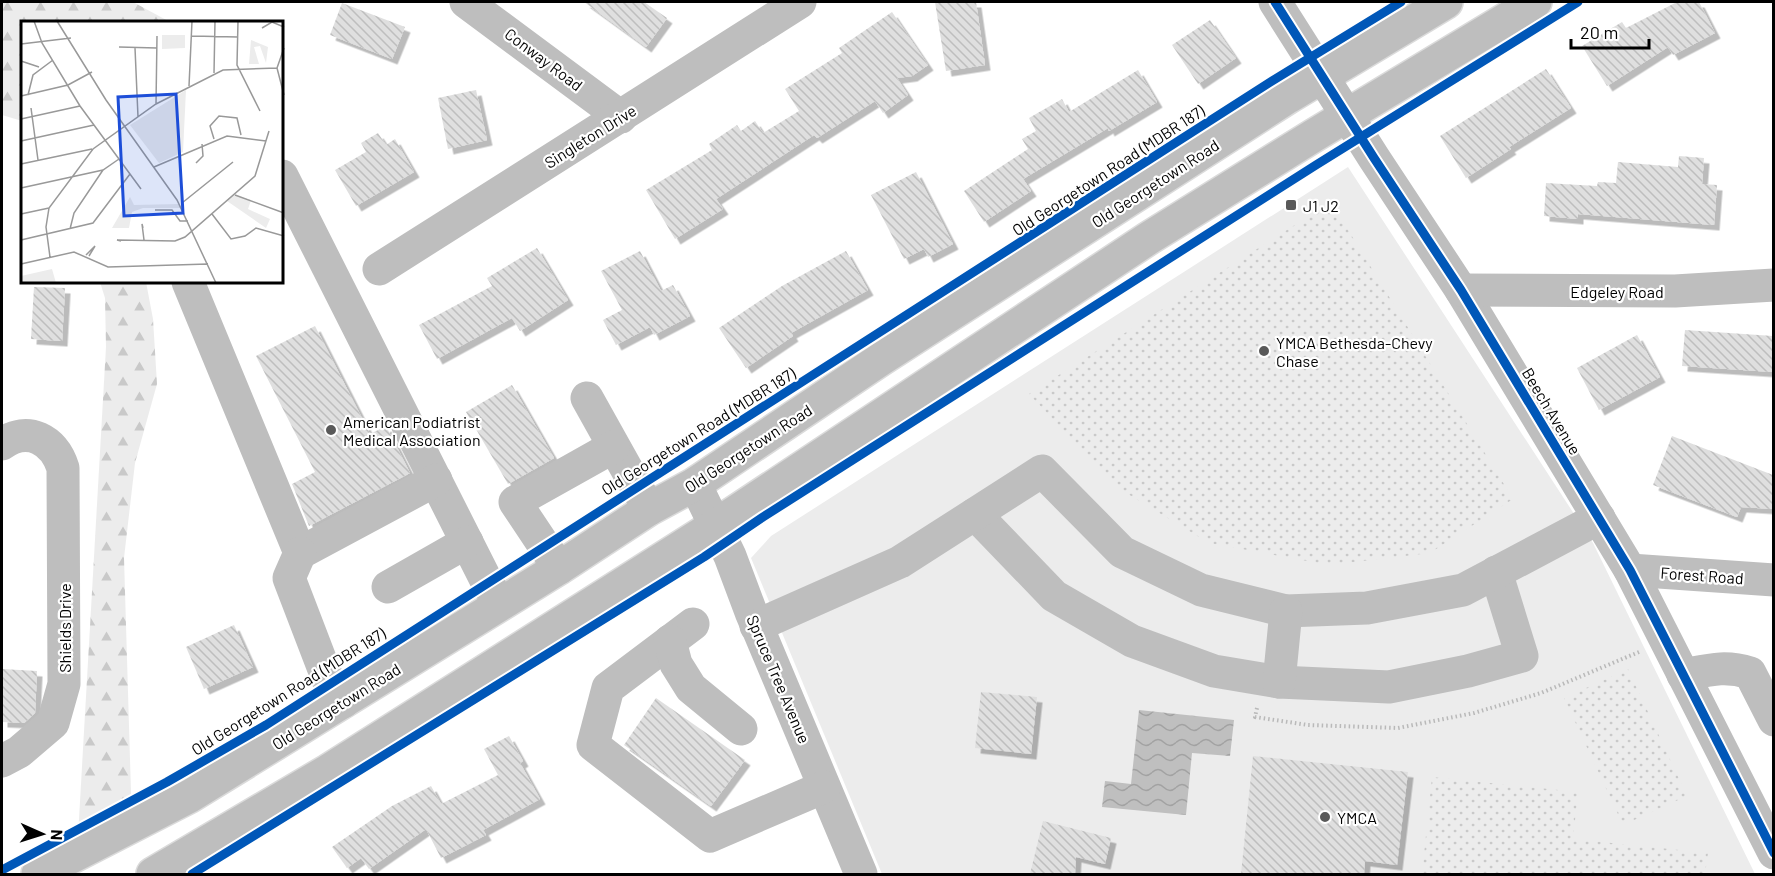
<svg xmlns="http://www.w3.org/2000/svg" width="1775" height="876" viewBox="0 0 1775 876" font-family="Barlow,sans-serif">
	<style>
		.green { fill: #ececec }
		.forest { fill: url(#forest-firs) }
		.park { fill: url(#park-dots) }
		.water { fill: url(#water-waves) }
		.building { fill: url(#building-back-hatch); filter: url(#shadow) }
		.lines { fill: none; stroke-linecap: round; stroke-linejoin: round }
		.major-casing { stroke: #dbdbdb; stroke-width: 36 }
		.path { stroke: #b9b9b9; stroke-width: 4; stroke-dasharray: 1.5 3; stroke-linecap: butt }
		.minor { stroke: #bebebe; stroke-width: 33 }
		.major { stroke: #bebebe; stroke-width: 33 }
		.cycleway-casing { stroke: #fff; stroke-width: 13 }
		.cycleway { stroke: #0057b8; stroke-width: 9 }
		.poi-dot { fill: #595959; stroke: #fff; stroke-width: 2 }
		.labels { text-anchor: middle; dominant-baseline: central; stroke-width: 4.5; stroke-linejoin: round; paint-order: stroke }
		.street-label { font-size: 16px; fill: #000; stroke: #fff }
		.poi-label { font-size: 16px; fill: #000; stroke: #fff; text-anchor: start }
		.inset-road { fill: none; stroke: #999; stroke-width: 1.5 }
		.view { fill: #1d4ed8; fill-opacity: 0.15; stroke: #1d4ed8; stroke-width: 3 }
		.inset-edge { fill: none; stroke: #000; stroke-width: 3 }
	</style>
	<defs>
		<pattern id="forest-firs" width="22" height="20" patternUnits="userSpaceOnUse" patternTransform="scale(1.5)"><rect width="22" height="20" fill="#ececec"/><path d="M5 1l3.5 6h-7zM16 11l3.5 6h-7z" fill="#c9c9c9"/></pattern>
		<pattern id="park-dots" width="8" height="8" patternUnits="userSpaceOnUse" patternTransform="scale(1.5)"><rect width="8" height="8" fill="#ececec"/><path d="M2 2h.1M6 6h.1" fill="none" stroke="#c9c9c9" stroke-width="1.8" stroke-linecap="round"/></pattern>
		<pattern id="water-waves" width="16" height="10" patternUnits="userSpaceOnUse" patternTransform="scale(1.5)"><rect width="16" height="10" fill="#bfbfbf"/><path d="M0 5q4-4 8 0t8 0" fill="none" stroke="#a2a2a2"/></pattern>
		<pattern id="building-back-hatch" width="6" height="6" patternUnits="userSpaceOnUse" patternTransform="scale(1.5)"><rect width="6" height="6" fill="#dfdfdf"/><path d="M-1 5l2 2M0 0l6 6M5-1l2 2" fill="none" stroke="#bebebe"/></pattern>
		<filter id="shadow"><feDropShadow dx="5.5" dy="5.5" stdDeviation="0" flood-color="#0004"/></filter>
	</defs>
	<rect width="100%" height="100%" fill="#fff"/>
	<!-- green -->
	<polygon class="green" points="1348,167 1593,543 1755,874 882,874 751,558 771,536"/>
	<!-- forest -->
	<g class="forest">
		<polygon points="2,2 133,2 170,22 22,22 22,121 2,115"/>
		<polygon points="100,282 146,282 153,319 157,384 135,463 124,558 132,826 77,854 106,347 105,298"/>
	</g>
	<!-- park -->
	<g class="park">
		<polygon points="1331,202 1513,499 1430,553 1329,565 1209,543 1118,488 1029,394"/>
		<polygon points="1628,669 1687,796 1623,825 1564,698"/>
		<polygon points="1432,777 1578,792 1573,839 1708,853 1705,874 1422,874"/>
	</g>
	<!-- water -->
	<polygon class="water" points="1139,710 1234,720 1230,756 1192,753 1186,815 1102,807 1105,781 1131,784"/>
	<!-- building -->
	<g class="building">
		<polygon points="584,2 644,2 667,18 646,47"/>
		<polygon points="935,2 976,2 985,65 946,71"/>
		<polygon points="1677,2 1699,2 1715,33 1673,55 1668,47 1607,86 1582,46 1622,22 1626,28"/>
		<polygon points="342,3 405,27 392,59 330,35"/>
		<polygon points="892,12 928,65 912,76 897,78 908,95 883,113 875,101 817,138 814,135 716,199 723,209 675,239 646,190 712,150 709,144 737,125 741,131 755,121 763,133 799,111 785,89 842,53 839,48"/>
		<polygon points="1210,20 1236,58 1198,84 1172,45"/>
		<polygon points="1546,69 1571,108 1509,147 1511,149 1466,178 1440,136"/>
		<polygon points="1138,70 1157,102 1109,131 1108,128 1023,179 1031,191 984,222 964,191 1028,149 1022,139 1036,131 1029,118 1062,99 1069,112"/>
		<polygon points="476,90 487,140 448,149 438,98"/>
		<polygon points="378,133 386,145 395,139 414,172 356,206 335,170 366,152 361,143"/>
		<polygon points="1679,156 1704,158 1702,184 1717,185 1714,225 1578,214 1578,219 1544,216 1546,183 1597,186 1598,182 1616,183 1618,162 1678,167"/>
		<polygon points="916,172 953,244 928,257 924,249 904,259 871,195"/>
		<polygon points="537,248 568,300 520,331 512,318 437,359 419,325 492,286 487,278"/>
		<polygon points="640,251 661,291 673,285 690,316 654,335 650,327 616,345 603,320 622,310 601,271"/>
		<polygon points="846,251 868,290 791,333 793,336 746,368 719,328 782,286"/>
		<polygon points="34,287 65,288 62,341 31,339"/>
		<polygon points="315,326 370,434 386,426 410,473 309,526 292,484 315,472 256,356"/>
		<polygon points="1685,330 1773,336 1773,372 1682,366"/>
		<polygon points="1637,335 1660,377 1599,410 1577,368"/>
		<polygon points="512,385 554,458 508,484 466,412"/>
		<polygon points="1672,436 1773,475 1773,509 1741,507 1737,517 1653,485"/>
		<polygon points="234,625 253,667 204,689 186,647"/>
		<polygon points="2,669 37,671 35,713 24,723 2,722"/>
		<polygon points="981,692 1037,697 1031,754 975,748"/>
		<polygon points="656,698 745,760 711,806 624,745"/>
		<polygon points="509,736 523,761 520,763 540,799 483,830 486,835 441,858 426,829 369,869 361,858 347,868 332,847 392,806 431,786 441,804 498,775 484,749"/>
		<polygon points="1253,756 1408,772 1397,865 1365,861 1364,874 1241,874"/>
		<polygon points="1043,821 1111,838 1105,864 1076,857 1075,874 1030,874"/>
	</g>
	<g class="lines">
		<defs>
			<g id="major">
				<polyline points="38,874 190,796 559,568 649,509 695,484 881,359 1288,97 1446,2"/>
				<polyline points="153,874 328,771 716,525 1149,238 1313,136 1535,2"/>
			</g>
		</defs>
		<!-- major casing -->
		<use href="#major" class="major-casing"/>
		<!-- path -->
		<polyline class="path" points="1257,708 1255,717 1308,725 1398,728 1474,713 1541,693 1639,652"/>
		<!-- minor -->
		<g class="minor">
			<polyline points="466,2 621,117"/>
			<polyline points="1275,2 1374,158 1461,290 1630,570 1774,853"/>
			<polyline points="282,176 488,584 499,603"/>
			<polyline points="379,269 800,2"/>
			<polyline points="188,282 300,553 436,480"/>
			<polyline points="1461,290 1675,291 1774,285"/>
			<polyline points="587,398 649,509"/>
			<path d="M 2,444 C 28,425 54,440 63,468 L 64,684 L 53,723 L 19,752 L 2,761"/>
			<polyline points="695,484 730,556 751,612 861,874"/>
			<polyline points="975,514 1054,596 1132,641 1214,671 1279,682 1389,687 1468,671 1522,656 1496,572"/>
			<polyline points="300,553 289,578 330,685 343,702"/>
			<polyline points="559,568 515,502 613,447"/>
			<polyline points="1630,570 1774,580"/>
			<polyline points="388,587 467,542"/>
			<polyline points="693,624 608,688 593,745 710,836 824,787"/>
			<polyline points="756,626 900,562 1042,471 1122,552 1201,590 1286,611 1367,608 1463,590 1599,518"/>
			<polyline points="670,641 676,664 691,688 741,729"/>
			<path d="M 1683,675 C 1709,670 1725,665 1750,673 L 1774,720"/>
			<polyline points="1279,682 1286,611"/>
		</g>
		<!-- major -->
		<use href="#major" class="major"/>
		<defs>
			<g id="cycleway">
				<polyline points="1275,2 1374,158 1461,290 1630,570 1774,853"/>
				<polyline points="2,870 167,782 266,725 1272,81 1401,2"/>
				<polyline points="192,874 704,557 763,517 1316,165 1578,2"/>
			</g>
		</defs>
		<!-- cycleway casing -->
		<use href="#cycleway" class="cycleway-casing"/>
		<!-- cycleway -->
		<use href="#cycleway" class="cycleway"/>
	</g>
	<!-- markers -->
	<g class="poi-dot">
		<rect x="1285" y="199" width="12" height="12" rx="3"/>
		<circle cx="1264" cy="351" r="6"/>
		<circle cx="331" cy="430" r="6"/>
		<circle cx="1325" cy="817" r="6"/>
	</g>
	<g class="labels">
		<!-- street labels -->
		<g class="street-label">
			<text transform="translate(544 59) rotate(37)">Conway Road</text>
			<text transform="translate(590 136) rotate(-32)">Singleton Drive</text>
			<text transform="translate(1108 170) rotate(-33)">Old Georgetown Road (MDBR 187)</text>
			<text transform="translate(1155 183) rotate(-33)">Old Georgetown Road</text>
			<text x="1617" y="291">Edgeley Road</text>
			<text transform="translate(1552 411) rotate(59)">Beech Avenue</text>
			<text transform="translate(698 431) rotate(-32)">Old Georgetown Road (MDBR 187)</text>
			<text transform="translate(748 448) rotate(-33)">Old Georgetown Road</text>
			<text transform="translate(1702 575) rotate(4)">Forest Road</text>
			<text transform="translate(64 628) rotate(-90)">Shields Drive</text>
			<text transform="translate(779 679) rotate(67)">Spruce Tree Avenue</text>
			<text transform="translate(288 691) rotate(-32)">Old Georgetown Road (MDBR 187)</text>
			<text transform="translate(336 706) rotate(-32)">Old Georgetown Road</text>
		</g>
		<!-- poi labels -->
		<g class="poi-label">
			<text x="1303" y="205">J1 J2</text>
			<text x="1276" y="342">YMCA Bethesda-Chevy<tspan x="1276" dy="18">Chase</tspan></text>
			<text x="343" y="421">American Podiatrist<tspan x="343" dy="18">Medical Association</tspan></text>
			<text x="1337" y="817">YMCA</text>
		</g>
	</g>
	<!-- overview -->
	<g transform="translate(21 21)">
		<rect width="262" height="262" fill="#fff"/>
		<path d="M 141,14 L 164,14 L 164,27 L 141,28 ZM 165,69 L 162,131 L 138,142 L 109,104 Z" fill="#ececec"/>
		<path d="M 230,19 L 247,26 L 245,42 L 239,25 L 233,26 L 238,43 L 228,43 ZM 213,174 L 230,179 L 227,188 L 249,198 L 245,207 L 206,180 ZM 109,176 L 113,184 L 158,183 L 160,187 L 122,187 L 111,191 L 108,207 L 91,207 Z" fill="#ececec"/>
		<path d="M 131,91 L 135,112 L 126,124 L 112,105 ZM 31,248 L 35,262 L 0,262 L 0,255 Z" fill="#ececec"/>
		<path class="inset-road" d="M 13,0 L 21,22 L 59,85 L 120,168M 36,0 L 85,79 L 156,179 L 195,262M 217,0 L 216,44 L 239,90M 241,7 L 251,1 L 263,6M 171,15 L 217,16M 0,23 L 50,17M 98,26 L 136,27M 114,27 L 117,96M 263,27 L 256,47 L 263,74M 0,40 L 18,46M 193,52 L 194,0M 168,65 L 171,0M 7,74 L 12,54 L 32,39M 0,75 L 47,64 L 71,51M 135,83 L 136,15M 10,87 L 17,139M 0,98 L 59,85M 193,118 L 189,105 L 198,95 L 216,97 L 220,114M 0,120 L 73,104M 175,142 L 182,135 L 181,123M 0,143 L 71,128M 133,146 L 206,115 L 245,120M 0,167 L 82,149 L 98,138M 214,174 L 263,192M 161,182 L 212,141M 134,189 L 151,189 L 159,200 L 167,200M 0,193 L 28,187M 191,193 L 210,218 L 224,215 L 235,207 L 263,215M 122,207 L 121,203 L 123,219M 49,208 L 53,192 L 82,149M 0,219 L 72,202 L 109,153M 100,220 L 96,219 L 154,220 L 164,216 L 234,155 L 248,110M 65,234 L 74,225 L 68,235M 29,236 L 25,206 L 28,187 L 72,128 L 135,83 L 202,49 L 256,47M 0,243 L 53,231 L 87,246 L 187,243"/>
		<path class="view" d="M 155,73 L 162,192 L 103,195 L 97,76 Z"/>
		<rect width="262" height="262" class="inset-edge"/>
	</g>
	<!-- border -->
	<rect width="1775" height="876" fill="none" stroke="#000000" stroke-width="6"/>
	<!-- north arrow -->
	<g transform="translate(42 834) rotate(93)" stroke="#ffffff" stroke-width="4.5" paint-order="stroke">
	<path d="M0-4.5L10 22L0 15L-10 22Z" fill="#000000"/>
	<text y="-9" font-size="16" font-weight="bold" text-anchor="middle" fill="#000000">N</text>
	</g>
	<!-- scale -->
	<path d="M1571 39v9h78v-9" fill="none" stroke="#000000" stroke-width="3"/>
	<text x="1580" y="39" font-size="18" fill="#000000" stroke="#ffffff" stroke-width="4.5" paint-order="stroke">20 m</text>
</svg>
